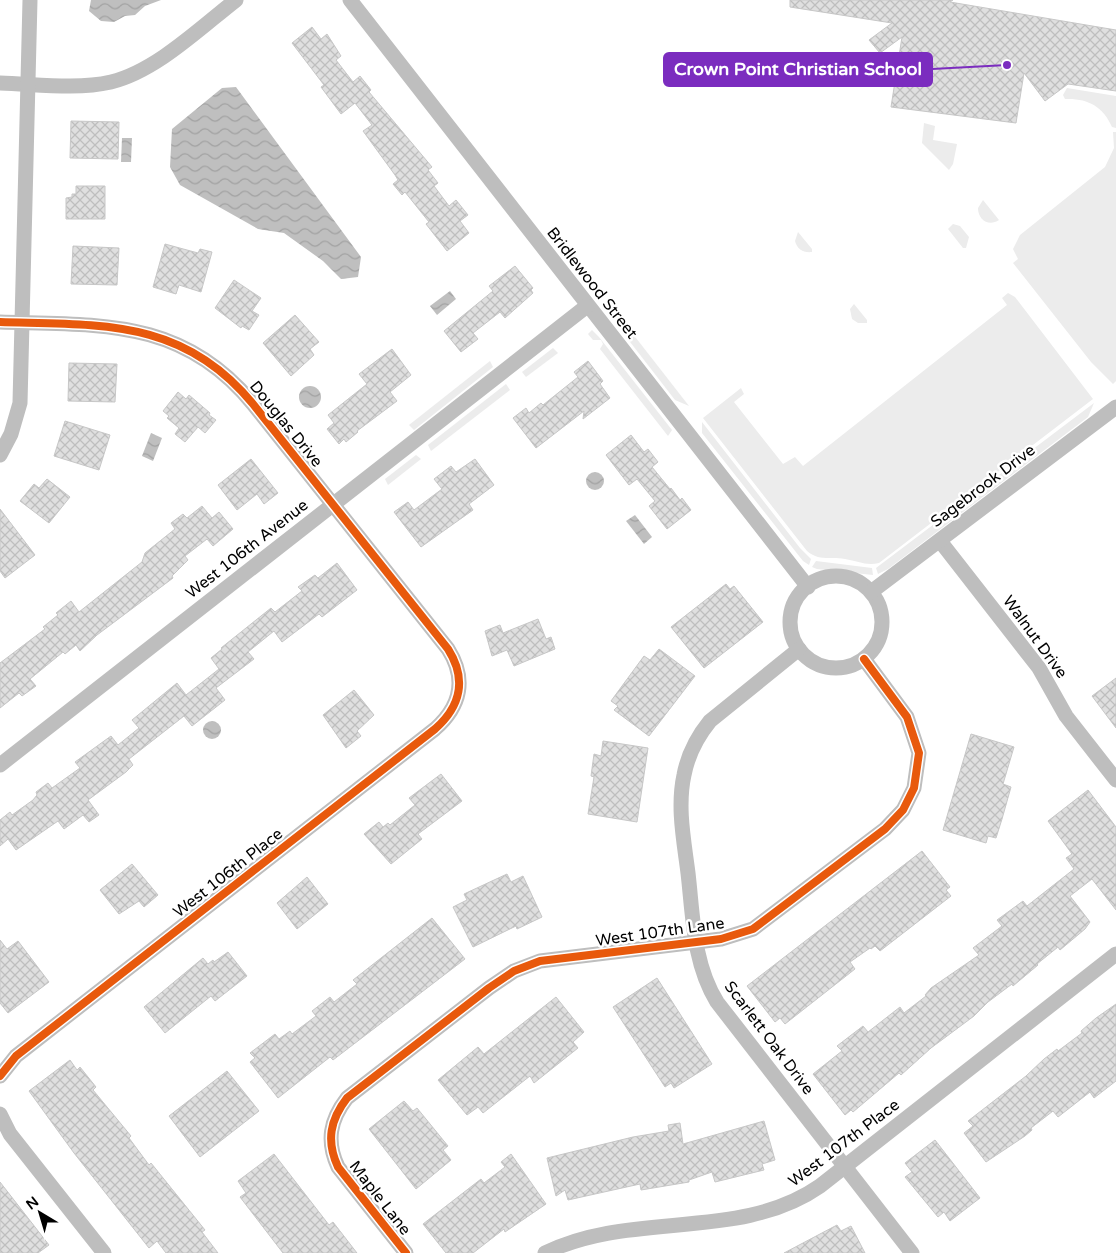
<svg xmlns="http://www.w3.org/2000/svg" width="1116" height="1253" viewBox="0 0 1116 1253" font-family="'Varela Round',sans-serif">
	<style>
		.green { fill: #ececec }
		.water { fill: url(#water-waves) }
		.building { fill: url(#building-cross-hatch); stroke: #c7c7c7 }
		.lines { fill: none; stroke-linecap: round; stroke-linejoin: round }
		.street { stroke: #bebebe; stroke-width: 15 }
		.cycleway-casing { stroke: #fff; stroke-width: 11 }
		.cycleway { stroke: #e8590c; stroke-width: 8 }
		.labels { text-anchor: middle; dominant-baseline: central; stroke-width: 5; stroke-linejoin: round; paint-order: stroke }
		.street-label { font-size: 16px; fill: #000; stroke: #fff }
		.leader { fill: none; stroke: #7b2cbf; stroke-width: 2 }
		.callout-dot { fill: #7b2cbf; stroke: #fff; stroke-width: 2 }
		.callout { fill: #7b2cbf; stroke: #7b2cbf; stroke-width: 2 }
		.callout-label { font-size: 18px; text-anchor: middle; font-weight: bold; fill: #fff }
	</style>
	<defs>
		<pattern id="water-waves" width="16" height="10" patternUnits="userSpaceOnUse" patternTransform="scale(1.25)"><rect width="16" height="10" fill="#bfbfbf"/><path d="M0 5q4-4 8 0t8 0" fill="none" stroke="#a2a2a2"/></pattern>
		<pattern id="building-cross-hatch" width="8" height="8" patternUnits="userSpaceOnUse" patternTransform="scale(1.25)"><rect width="8" height="8" fill="#dfdfdf"/><path d="M0 0l8 8M0 8l8-8" fill="none" stroke="#bebebe"/></pattern>
	</defs>
	<rect width="100%" height="100%" fill="#fff"/>
	<!-- green -->
	<g class="green">
		<path d="M 1067,88 L 1116,96 L 1116,128 L 1112,127 C 1103,106 1087,98 1065,99 L 1063,95 Z"/>
		<polygon points="924,123 935,126 933,140 957,144 953,164 949,170 922,143"/>
		<polygon points="1113,132 1116,132 1116,381 1113,384 1091,362 1013,263 1018,259 1013,249 1020,235 1105,167 1114,148"/>
		<path d="M 983,200 L 999,220 C 989,227 978,220 978,208 Z"/>
		<polygon points="953,224 960,226 969,237 966,248 963,248 948,229"/>
		<path d="M 798,232 L 812,249 L 812,252 C 803,253 797,249 795,241 Z"/>
		<path d="M 1008,293 L 1015,297 L 1093,399 L 879,563 C 866,566 858,561 845,559 C 830,556 820,562 807,551 L 703,418 L 741,388 L 744,394 L 734,402 L 783,464 L 795,457 L 803,466 L 1007,305 L 1002,298 Z"/>
		<polygon points="854,304 867,320 867,323 858,323 852,319 850,309"/>
		<polygon points="622,320 689,406 675,400 627,338"/>
		<polygon points="592,330 599,337 672,430 668,436 600,349 603,344 601,340 593,340 588,334"/>
		<polygon points="553,348 558,353 526,377 522,372"/>
		<polygon points="490,361 493,367 414,430 409,425"/>
		<polygon points="506,384 510,390 431,451 428,445"/>
		<polygon points="1094,403 1088,417 888,569 878,574 876,568"/>
		<polygon points="702,422 800,548 811,559 809,565 803,561 702,433"/>
		<polygon points="416,455 421,459 388,485 385,479"/>
		<polygon points="816,561 872,568 873,575 817,569 812,567"/>
	</g>
	<!-- water -->
	<g class="water">
		<polygon points="91,0 161,0 145,6 135,15 125,16 114,22 101,21 89,11"/>
		<polygon points="236,87 361,257 358,277 341,279 323,261 284,233 258,229 180,185 170,167 172,129 222,88"/>
		<polygon points="122,138 132,138 131,162 121,162"/>
		<polygon points="450,291 456,299 437,315 430,306"/>
		<circle cx="310" cy="397" r="11"/>
		<polygon points="151,433 162,438 153,461 142,456"/>
		<circle cx="595" cy="481" r="9"/>
		<polygon points="635,515 652,537 644,544 626,521"/>
		<circle cx="212" cy="730" r="9"/>
	</g>
	<!-- building -->
	<g class="building">
		<polygon points="790,0 953,0 950,2 1116,30 1116,91 1068,84 1045,101 1024,73 1016,123 891,107 902,37 880,53 869,40 892,23 790,7"/>
		<polygon points="312,27 321,39 327,34 341,56 336,60 353,82 360,76 371,90 369,92 432,167 428,170 438,183 434,186 449,206 456,200 468,215 460,221 469,233 447,251 426,224 429,222 405,192 402,195 393,184 398,180 395,175 363,131 372,125 355,103 341,114 321,87 324,85 292,43"/>
		<polygon points="71,121 119,122 118,159 70,158"/>
		<polygon points="76,186 105,186 105,219 66,219 66,198 72,197 72,194 76,194"/>
		<polygon points="165,244 198,253 200,249 212,252 201,292 179,285 176,294 153,287"/>
		<polygon points="73,246 119,248 117,285 71,284"/>
		<polygon points="515,266 533,288 531,290 533,293 505,318 500,312 473,333 478,339 461,352 444,331 493,291 489,286"/>
		<polygon points="234,280 261,298 252,311 259,315 249,330 242,326 241,328 215,308"/>
		<polygon points="295,315 319,342 310,349 314,355 291,376 263,343"/>
		<polygon points="392,349 411,375 390,392 397,401 357,431 358,432 346,442 344,439 339,444 327,429 334,423 328,415 367,384 359,374"/>
		<polygon points="588,361 603,381 600,384 610,398 583,419 584,411 536,448 513,418 526,408 529,413 541,403 543,405 578,377 574,372"/>
		<polygon points="69,363 117,364 115,402 68,401"/>
		<polygon points="178,392 186,399 189,395 210,413 209,415 216,420 205,433 198,427 185,442 175,434 179,428 167,418 169,416 163,411"/>
		<polygon points="65,421 110,435 99,470 54,456"/>
		<polygon points="631,435 644,452 648,449 658,462 652,467 670,489 671,488 680,500 682,498 691,510 667,529 649,506 655,501 637,479 629,485 606,455"/>
		<polygon points="251,459 278,493 264,504 257,494 237,510 218,485"/>
		<polygon points="475,459 494,485 469,504 473,510 421,547 394,512 408,502 414,510 442,489 434,479 451,466 456,472"/>
		<polygon points="47,479 70,497 49,523 20,501 34,484 39,488"/>
		<polygon points="202,506 212,518 219,512 233,529 213,546 207,539 185,556 188,560 172,576 173,578 97,635 80,651 76,645 65,654 63,652 30,679 36,686 22,696 19,693 0,708 0,663 45,629 43,627 58,615 56,613 71,601 79,612 142,562 145,553 175,529 171,523 183,514 187,518"/>
		<polygon points="0,509 35,555 5,578 0,571"/>
		<polygon points="337,563 357,590 322,617 319,614 282,642 274,631 248,652 254,659 216,688 225,700 192,726 184,716 129,759 133,765 126,772 88,800 99,815 89,822 83,815 64,829 58,821 16,850 8,839 0,846 0,820 10,812 12,815 33,800 37,795 36,792 48,783 52,788 80,768 75,762 111,736 118,745 139,728 132,720 177,683 186,695 219,669 211,658 222,649 221,648 271,608 275,612 302,591 298,587 315,575 318,578"/>
		<polygon points="726,584 730,589 734,586 763,622 704,668 671,627"/>
		<polygon points="538,619 546,639 551,637 555,649 514,666 507,650 492,656 485,631 500,625 503,633"/>
		<polygon points="659,649 695,676 649,736 614,710 618,706 611,701 644,656 650,660"/>
		<polygon points="1116,678 1116,728 1092,696"/>
		<polygon points="354,690 374,715 357,731 361,736 346,748 323,715"/>
		<polygon points="971,734 1014,747 1003,784 1011,787 1002,819 996,838 988,836 986,843 943,830"/>
		<polygon points="603,741 648,748 637,822 588,814 594,777 591,776 594,754 601,756"/>
		<polygon points="441,774 462,801 418,834 422,839 391,864 364,834 379,822 383,827 388,823 390,825 415,805 409,798"/>
		<polygon points="1088,790 1116,827 1116,910 1092,879 1070,896 1090,922 1085,929 1060,950 1058,947 1037,964 1038,965 1013,986 1012,984 988,1002 974,1016 931,1048 901,1075 899,1073 853,1112 851,1110 845,1115 813,1074 842,1051 837,1046 863,1026 868,1032 900,1007 904,1013 926,996 925,995 931,988 979,955 973,948 1002,926 997,920 1023,901 1027,906 1074,869 1066,858 1072,854 1048,821"/>
		<polygon points="922,851 950,887 946,890 951,896 880,951 875,946 871,949 870,948 850,962 855,969 785,1024 780,1018 775,1022 747,986"/>
		<polygon points="132,864 158,895 144,907 139,901 119,914 100,890"/>
		<polygon points="507,874 511,882 523,876 542,917 517,929 516,926 473,947 453,907 467,900 464,894"/>
		<polygon points="307,877 328,904 297,929 277,903"/>
		<polygon points="432,918 465,959 333,1060 330,1057 278,1098 250,1062 255,1058 250,1053 275,1034 279,1039 290,1031 292,1034 316,1016 312,1011 330,997 334,1002 357,984 353,980"/>
		<polygon points="0,940 7,949 18,941 49,982 8,1013 0,1003"/>
		<polygon points="228,952 247,976 215,1001 211,996 165,1033 144,1007 203,958 208,964 213,960 214,962"/>
		<polygon points="657,978 712,1064 674,1088 671,1083 665,1087 613,1007"/>
		<polygon points="556,997 584,1032 573,1042 578,1048 534,1083 530,1076 483,1113 478,1107 467,1115 438,1080 478,1047 484,1054"/>
		<polygon points="1116,1004 1116,1081 1094,1098 1090,1092 1058,1117 1053,1111 1031,1128 1032,1130 1025,1136 986,1162 964,1133 973,1126 968,1121 1026,1076 1044,1059 1057,1049 1058,1051 1082,1033 1081,1031 1096,1018"/>
		<polygon points="70,1060 77,1070 80,1067 96,1087 93,1090 131,1136 129,1138 149,1165 151,1163 205,1230 202,1232 218,1253 166,1253 157,1241 149,1248 74,1153 29,1091"/>
		<polygon points="227,1071 259,1111 200,1157 169,1116"/>
		<polygon points="404,1101 413,1111 417,1108 448,1146 443,1150 451,1160 416,1189 369,1129"/>
		<polygon points="764,1121 775,1160 762,1164 764,1170 715,1182 712,1172 689,1180 689,1182 641,1190 640,1184 568,1200 565,1190 556,1196 547,1158 633,1137 669,1131 668,1125 680,1123 683,1144"/>
		<polygon points="935,1140 980,1198 950,1221 944,1212 938,1217 905,1177 912,1172 905,1163"/>
		<polygon points="274,1154 329,1225 333,1222 357,1253 283,1253 240,1197 246,1193 238,1181"/>
		<polygon points="511,1154 546,1204 505,1232 504,1229 473,1253 446,1253 423,1224 481,1179 484,1183 505,1167 501,1162"/>
		<polygon points="0,1182 49,1245 38,1253 0,1253"/>
		<polygon points="837,1225 841,1231 851,1226 865,1253 784,1253"/>
	</g>
	<g class="lines">
		<!-- street -->
		<g class="street">
			<polyline points="350,0 808,587"/>
			<path d="M 0,83 C 36,84 76,90 111,82 C 156,71 200,28 236,0"/>
			<path d="M 0,322 C 100,325 183,318 253,404 L 448,649 C 467,679 461,706 435,729 L 16,1056 L 0,1076"/>
			<polyline points="0,455 11,434 20,403 30,0"/>
			<polyline points="940,541 1039,668 1066,716 1116,780"/>
			<circle cx="836" cy="622" r="46"/>
			<polyline points="871,592 1116,407"/>
			<path d="M 799,649 L 710,721 C 697,737 688,754 684,775 C 677,807 684,841 688,873 C 693,916 693,963 717,1002 L 912,1253"/>
			<polyline points="0,765 587,306"/>
			<polyline points="0,1114 10,1134 104,1253"/>
			<path d="M 406,1253 L 338,1167 C 326,1141 330,1120 347,1098 L 489,988 L 514,971 L 540,961 L 721,939 L 753,929 L 885,829 L 903,810 L 914,788 L 919,753 L 907,717 L 864,659"/>
			<path d="M 545,1253 C 631,1210 740,1242 820,1186 L 1116,954"/>
		</g>
		<defs>
			<g id="cycleway">
				<path d="M 0,322 C 100,325 183,318 253,404 L 448,649 C 467,679 461,706 435,729 L 16,1056 L 0,1076"/>
				<path d="M 406,1253 L 338,1167 C 326,1141 330,1120 347,1098 L 489,988 L 514,971 L 540,961 L 721,939 L 753,929 L 885,829 L 903,810 L 914,788 L 919,753 L 907,717 L 864,659"/>
			</g>
		</defs>
		<!-- cycleway casing -->
		<use href="#cycleway" class="cycleway-casing"/>
		<!-- cycleway -->
		<use href="#cycleway" class="cycleway"/>
	</g>
	<g class="labels">
		<!-- street labels -->
		<g class="street-label">
			<text transform="translate(592 283) rotate(52)">Bridlewood Street</text>
			<text transform="translate(286 424) rotate(51)">Douglas Drive</text>
			<text transform="translate(983 486) rotate(-37)">Sagebrook Drive</text>
			<text transform="translate(247 549) rotate(-38)">West 106th Avenue</text>
			<text transform="translate(1035 637) rotate(54)">Walnut Drive</text>
			<text transform="translate(228 873) rotate(-38)">West 106th Place</text>
			<text transform="translate(660 932) rotate(-8)">West 107th Lane</text>
			<text transform="translate(769 1038) rotate(53)">Scarlett Oak Drive</text>
			<text transform="translate(844 1143) rotate(-37)">West 107th Place</text>
			<text transform="translate(380 1198) rotate(52)">Maple Lane</text>
		</g>
	</g>
	<!-- callouts -->
	<path class="leader" d="M1007 65L932 69"/>
	<circle class="callout-dot" cx="1007" cy="65" r="5"/>
	<rect class="callout" x="664" y="53" width="268" height="33" rx="5"/>
	<g class="callout-label">
		<text x="798" y="75">Crown Point Christian School</text>
	</g>
	<!-- north arrow -->
	<g transform="translate(40 1213) rotate(322)" stroke="#ffffff" stroke-width="4" paint-order="stroke">
	<path d="M0-4L9 19L0 12L-9 19Z" fill="#000000"/>
	<text y="-8" font-size="14" font-weight="bold" text-anchor="middle" fill="#000000">N</text>
	</g>
</svg>
